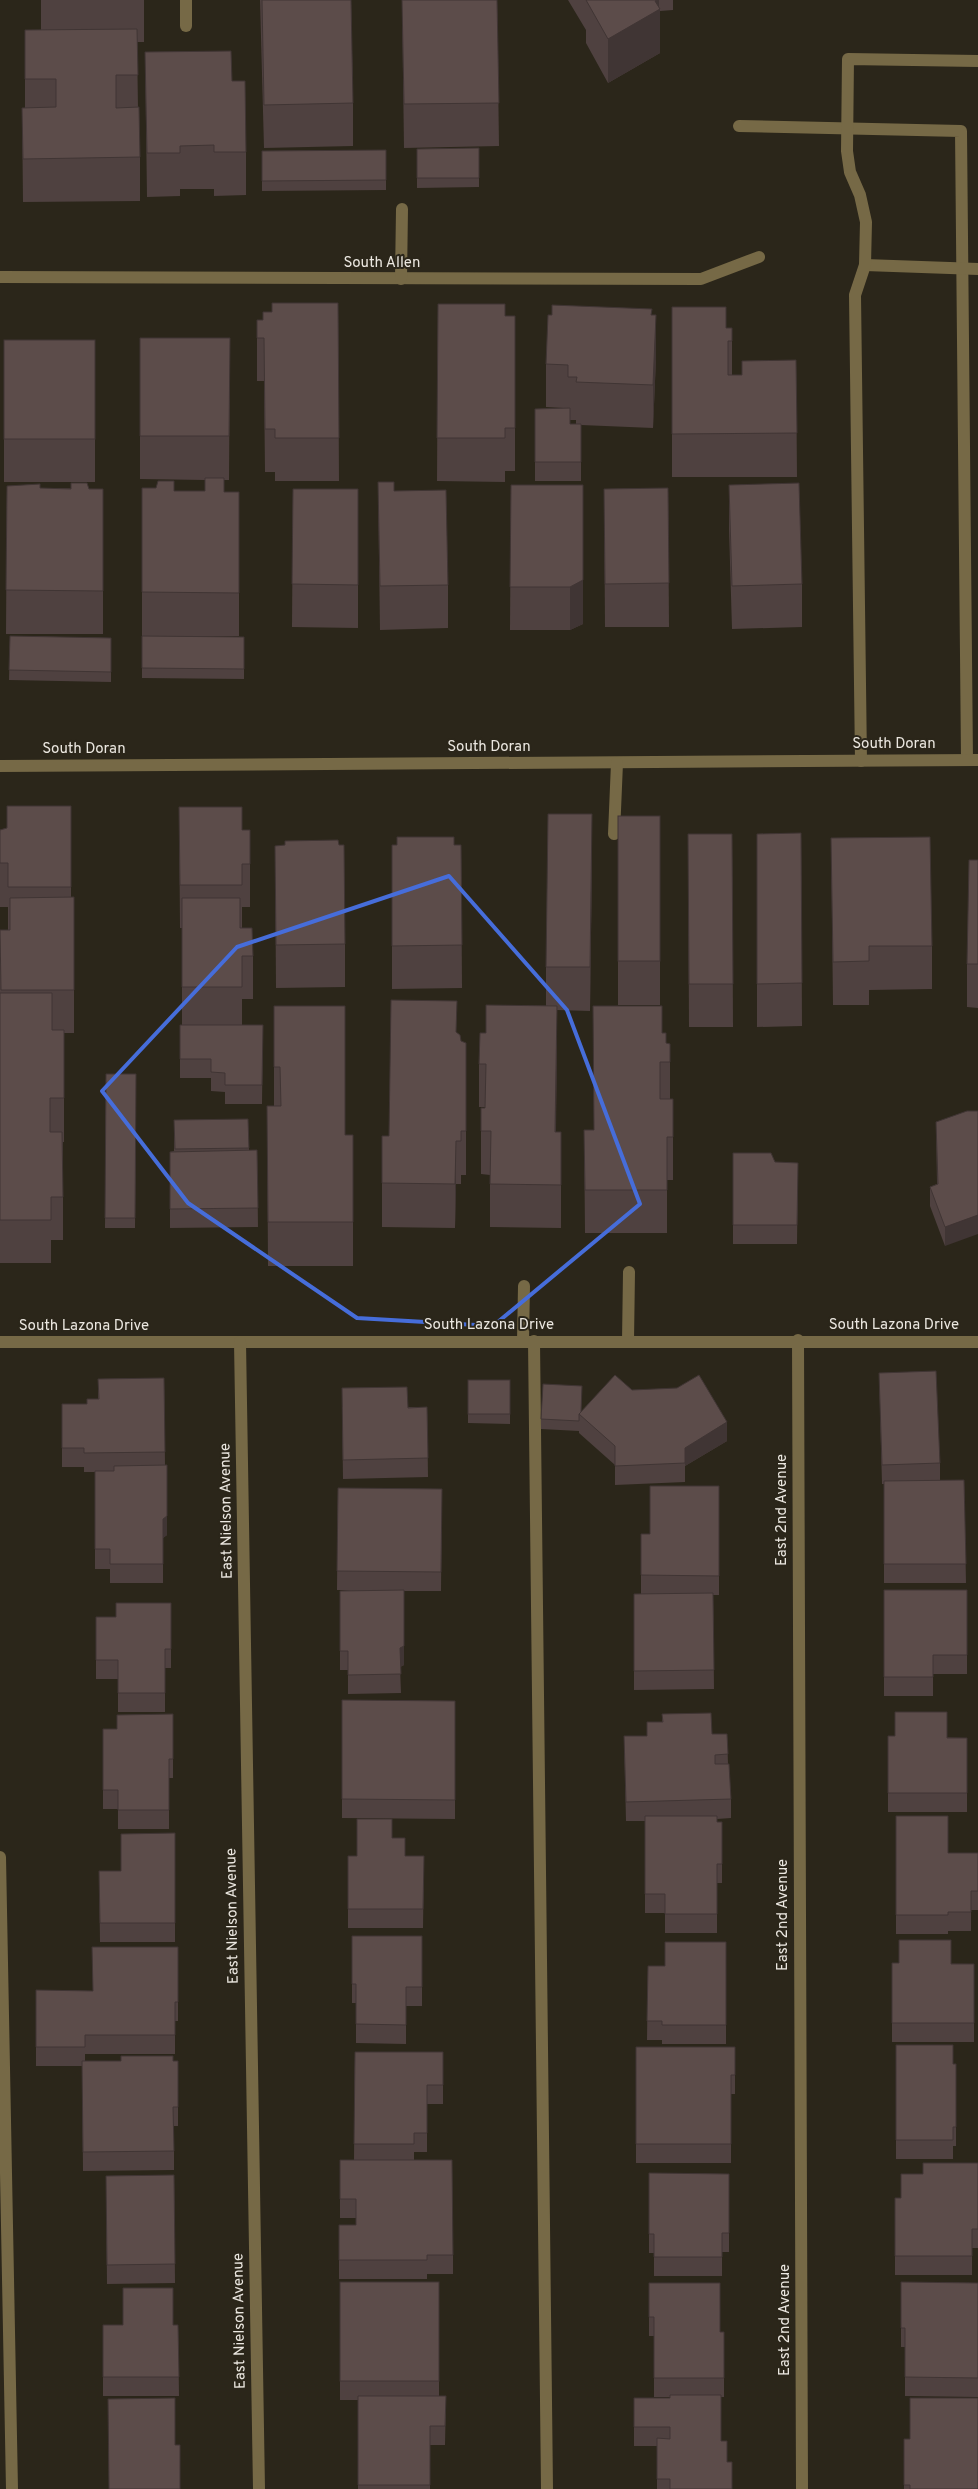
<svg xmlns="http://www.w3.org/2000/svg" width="978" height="2489" viewBox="0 0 978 2489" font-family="Overpass,sans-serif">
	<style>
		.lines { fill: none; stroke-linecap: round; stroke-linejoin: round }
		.minor { stroke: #766946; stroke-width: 12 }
		.wall { fill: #4f4140; fill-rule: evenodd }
		.shaded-wall { fill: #403534 }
		.building { fill: #5c4c4a; stroke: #403534 }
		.marked { fill: none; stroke: #466dda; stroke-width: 4; stroke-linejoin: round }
		.labels { text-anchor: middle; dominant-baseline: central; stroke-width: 4; stroke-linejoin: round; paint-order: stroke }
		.street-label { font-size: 15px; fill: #ebe7e0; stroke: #2b261a }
	</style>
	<rect width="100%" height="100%" fill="#2b261a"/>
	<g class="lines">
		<!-- minor -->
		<g class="minor">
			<polyline points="186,26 186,0"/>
			<polyline points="739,126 961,131 967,760"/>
			<polyline points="865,265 978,269"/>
			<polyline points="0,277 701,279 759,257"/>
			<polyline points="401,279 402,209"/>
			<polyline points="861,761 855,295 865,265 866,222 860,195 850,172 847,151 848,59 978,61"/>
			<polyline points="0,766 978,760"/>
			<polyline points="614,834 617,763"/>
			<polyline points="798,1340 802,2489"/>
			<polyline points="523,1341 524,1286"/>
			<polyline points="534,1341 547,2489"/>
			<polyline points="628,1341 629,1272"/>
			<polyline points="0,1342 978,1342"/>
			<polyline points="240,1342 259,2489"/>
			<polyline points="0,1857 12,2489"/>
		</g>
	</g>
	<!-- wall -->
	<g class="wall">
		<polygon points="41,0 144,0 144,42 137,42 138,108 140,157 140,201 23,202 22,108 25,108 25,30 41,30"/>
		<polygon points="260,0 351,0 353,103 353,146 264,148"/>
		<polygon points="402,0 497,0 499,146 404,148"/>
		<polygon points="568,0 673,0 673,10 660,11 660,53 608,83 586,43 586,30"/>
		<polygon points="145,52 232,81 246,152 246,195 214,196 214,189 180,189 180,196 147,197"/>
		<polygon points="479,148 479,187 417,188 417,149"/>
		<polygon points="386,150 386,190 262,191 262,151"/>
		<polygon points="338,303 339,481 275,481 275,472 265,472 264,381 257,381 257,320 263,320 272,312"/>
		<polygon points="438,304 505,316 515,316 515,471 505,471 505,482 437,481"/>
		<polygon points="672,307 726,328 732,328 732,375 742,375 796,360 797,477 672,477"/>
		<path d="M 652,315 L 656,358 L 653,428 L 581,425 L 581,481 L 535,481 L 535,409 L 563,408 L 546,407 L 546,364 ZM 570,420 L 576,420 L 576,424 L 570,424 Z"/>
		<polygon points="140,338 230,338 229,480 224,480 224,492 239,492 239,636 142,636 142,488 174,491 205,491 205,480 140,479"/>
		<rect x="4" y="340" width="91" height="142"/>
		<polygon points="378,482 394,491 448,585 448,628 380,630"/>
		<polygon points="511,485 583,485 583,624 570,630 510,630"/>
		<polygon points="729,485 802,584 802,627 732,629 729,529"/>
		<polygon points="7,486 40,488 103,489 103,634 6,634"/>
		<polygon points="668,488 669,627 605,627 604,489"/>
		<polygon points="293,489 358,489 358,628 292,627"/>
		<polygon points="10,636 111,638 111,682 9,680"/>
		<polygon points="142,636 244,637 244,679 142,678"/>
		<polygon points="71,806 71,897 74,897 74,1033 64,1033 64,1142 63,1142 63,1240 51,1240 51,1263 0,1263 0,930 8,930 8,907 0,907 0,830"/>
		<polygon points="179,807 242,830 250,830 250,907 242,907 242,928 253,956 253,999 242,999 242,1025 263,1025 262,1104 225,1104 225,1092 211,1091 211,1078 180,1078 180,1025 182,1025 182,928 180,928"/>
		<rect x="618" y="816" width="42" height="189"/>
		<polygon points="801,833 802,1026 757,1027 757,834"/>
		<polygon points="688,834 732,834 733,1027 689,1027"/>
		<polygon points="831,838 932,946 932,989 869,990 869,1005 833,1005"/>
		<polygon points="392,845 461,845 462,988 392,989"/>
		<polygon points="275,846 345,944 345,987 276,988"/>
		<polygon points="592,858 590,1011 557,1010 556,1132 561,1176 561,1228 490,1227 490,1175 481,1174 481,1108 485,1108 485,1107 479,1107 479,1064 486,1033 546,1006 546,967"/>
		<polygon points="978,860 978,1008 967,1007 967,964"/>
		<polygon points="274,1006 345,1135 353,1135 353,1266 268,1266 267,1106 274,1106"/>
		<polygon points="457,1033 466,1086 466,1175 461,1175 461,1184 456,1184 455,1228 382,1227 382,1136 389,1136"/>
		<polygon points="662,1033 666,1043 670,1044 670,1099 673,1099 673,1180 667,1180 667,1233 585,1233 584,1130 594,1130"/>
		<polygon points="106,1074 136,1074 135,1228 105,1228"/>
		<polygon points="978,1111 945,1246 930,1206 930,1187 937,1184 936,1122"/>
		<polygon points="174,1120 249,1148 249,1151 257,1150 258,1227 170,1228 170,1152 174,1151"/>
		<polygon points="733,1153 775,1162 798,1163 797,1244 733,1244"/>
		<polygon points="879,1373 940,1463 940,1480 964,1480 966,1583 884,1583 884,1484 882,1484"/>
		<polygon points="164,1378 165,1465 167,1535 163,1538 163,1583 110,1583 110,1569 95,1569 95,1472 84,1472 84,1467 62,1467 62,1404 87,1404 98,1399 98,1379"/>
		<polygon points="468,1380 510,1380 510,1424 468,1423"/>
		<polygon points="632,1390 727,1441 685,1466 685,1482 615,1485 615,1465 579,1433 579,1431 541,1429 541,1419 581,1412"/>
		<polygon points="342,1407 427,1407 428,1477 343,1479"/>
		<polygon points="719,1486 719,1595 713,1595 714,1689 634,1690 634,1594 641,1594 641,1534 650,1534"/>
		<polygon points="338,1488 442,1489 441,1591 404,1591 404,1665 400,1667 401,1693 348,1694 348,1670 340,1670 340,1591 351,1590 337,1590"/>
		<polygon points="884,1590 967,1590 967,1674 933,1674 933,1696 884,1696"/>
		<polygon points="171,1603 171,1668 165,1668 165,1712 118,1712 118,1679 96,1679 96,1617 116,1617"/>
		<polygon points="342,1700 455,1701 455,1819 342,1818"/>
		<polygon points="173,1714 173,1778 169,1778 169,1829 118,1829 118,1809 103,1809 103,1729 117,1729"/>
		<polygon points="662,1714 712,1734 727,1734 728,1764 731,1799 731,1818 717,1819 717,1822 722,1822 722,1883 717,1883 717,1933 665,1933 665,1913 645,1913 645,1821 626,1821 624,1736 647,1736 662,1722"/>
		<polygon points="888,1736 967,1738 967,1812 888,1812"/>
		<polygon points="896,1816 948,1853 978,1853 978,1910 971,1910 971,1931 948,1931 948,1934 896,1934"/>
		<polygon points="175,1833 175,1942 100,1942 99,1871 121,1871"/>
		<polygon points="392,1838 405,1856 424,1856 423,1928 348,1928 348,1856 357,1856"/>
		<polygon points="352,1936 422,1936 422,2006 406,2006 406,2044 356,2043 356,2003 352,2003"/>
		<polygon points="726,1942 726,2044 662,2044 662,2040 647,2040 648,1966 665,1966"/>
		<polygon points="178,1947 178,2021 175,2021 175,2054 85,2054 85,2061 178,2061 178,2126 174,2126 174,2170 83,2171 82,2066 36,2066 36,1990 93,1991"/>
		<polygon points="892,1963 974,1964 974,2042 892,2042"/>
		<polygon points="896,2045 953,2064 956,2064 956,2146 953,2146 953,2159 896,2159"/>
		<polygon points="636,2047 735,2047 735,2094 731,2094 731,2163 636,2163"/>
		<polygon points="355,2052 443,2052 443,2104 427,2104 427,2152 414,2152 414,2160 453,2255 453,2274 427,2274 427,2279 339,2279 339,2225 356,2225 356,2218 340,2218 340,2160 354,2160"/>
		<polygon points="978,2163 978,2248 972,2248 972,2275 895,2275 895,2198 901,2198 923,2174"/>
		<polygon points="649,2173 729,2174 729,2252 722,2252 722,2276 654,2276 654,2253 649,2253"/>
		<polygon points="174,2175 175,2283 107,2284 106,2176"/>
		<polygon points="340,2282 439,2282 439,2396 446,2396 445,2445 430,2445 430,2489 358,2489 358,2400 340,2400"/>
		<polygon points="901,2282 978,2283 978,2397 905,2396 905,2347 901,2347"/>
		<polygon points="649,2283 720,2332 724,2332 724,2397 721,2397 721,2441 727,2462 732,2489 657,2489 657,2446 634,2446 634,2398 670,2398 670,2397 654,2397 654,2336 649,2336"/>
		<polygon points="103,2325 178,2325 179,2396 103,2396"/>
		<polygon points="904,2439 910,2439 978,2489 904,2489"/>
	</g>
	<!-- shaded-wall -->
	<g class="shaded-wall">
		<polygon points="657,0 659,0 659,10 660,9 660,53 608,83 608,39"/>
		<polygon points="656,315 656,358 653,428 653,385"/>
		<polygon points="583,580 583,624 570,630 570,587"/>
		<polygon points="592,814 592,858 590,1011 590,967"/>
		<polygon points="557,1006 557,1050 555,1176 555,1132"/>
		<polygon points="456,1141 456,1184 455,1228 455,1184"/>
		<polygon points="978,1215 978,1234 945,1246 945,1227"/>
		<polygon points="727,1422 727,1441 685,1466 685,1448"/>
		<polygon points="167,1516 167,1535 163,1538 163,1519"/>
		<polygon points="404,1646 404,1665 400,1667 400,1648"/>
	</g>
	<!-- building -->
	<g class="building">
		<polygon points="262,0 351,0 353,103 264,105"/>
		<polygon points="402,0 497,0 499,103 404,104"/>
		<polygon points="586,0 657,0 655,1 660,9 608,39"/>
		<polygon points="137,29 138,75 116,75 116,108 139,107 140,157 23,159 22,108 56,107 56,79 25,79 25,30"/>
		<polygon points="231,51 232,81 245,81 246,152 214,152 214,145 180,146 180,153 147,153 145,52"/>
		<polygon points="479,148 479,178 417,178 417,149"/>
		<polygon points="386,150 386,180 262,181 262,151"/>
		<polygon points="272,303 338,303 339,438 275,438 275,429 265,429 264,338 257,338 257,320 263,320 263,312 272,312"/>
		<polygon points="438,304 505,304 505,316 515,316 515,428 505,428 505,438 437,438"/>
		<polygon points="552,305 652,309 651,315 656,315 653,385 576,382 577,377 568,377 568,365 546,364 548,315 552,315"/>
		<polygon points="672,307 726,307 726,328 732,328 732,341 728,341 728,375 742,375 742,361 796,360 797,433 672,434"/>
		<polygon points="140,338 230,338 229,436 140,436"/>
		<rect x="4" y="340" width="91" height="99"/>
		<polygon points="570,408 570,424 581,424 581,462 535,462 535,409"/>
		<polygon points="205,478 224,478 224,492 239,492 239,593 142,592 142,488 156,488 158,481 174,481 174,491 205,491"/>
		<polygon points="378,482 394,482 394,491 446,490 448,585 380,586"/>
		<polygon points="71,483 87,483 89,489 103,489 103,591 6,590 7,486 40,484 40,488 71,489"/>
		<polygon points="799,483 802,584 732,586 729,485"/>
		<polygon points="511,485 583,485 583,580 570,587 510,587"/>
		<polygon points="668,488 669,583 605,584 604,489"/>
		<polygon points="293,489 358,489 358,585 292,584"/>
		<polygon points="10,636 111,638 111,672 9,670"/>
		<polygon points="142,636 244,637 244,669 142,668"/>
		<polygon points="7,806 71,806 71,887 8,887 8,863 0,863 0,830 7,828"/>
		<polygon points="179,807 242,807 242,830 250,830 250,864 242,864 242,885 180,885"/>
		<polygon points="548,814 592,814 590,967 546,967"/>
		<rect x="618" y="816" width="42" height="145"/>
		<polygon points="801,833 802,983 757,984 757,834"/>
		<polygon points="688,834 732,834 733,984 689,984"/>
		<polygon points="397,837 454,837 454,845 461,845 462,945 392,946 392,845 397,845"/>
		<polygon points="930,837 932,946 869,946 869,961 833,962 831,838"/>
		<polygon points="338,840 339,845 344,845 345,944 276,945 275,846 285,845 285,841"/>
		<polygon points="969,860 978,860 978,964 967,964"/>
		<polygon points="74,897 74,990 1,990 0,930 10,930 10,898"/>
		<polygon points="182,898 240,898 240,928 252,928 253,956 242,956 242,987 182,987"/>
		<polygon points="0,993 52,993 52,1030 64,1030 64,1098 50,1098 50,1132 62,1132 63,1197 51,1197 51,1220 0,1220"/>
		<polygon points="391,1000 457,1001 456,1032 460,1035 461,1041 466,1043 466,1131 461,1131 461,1141 456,1141 455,1184 382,1183 382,1136 389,1136"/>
		<polygon points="486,1005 557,1006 555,1132 561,1132 561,1185 490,1184 491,1131 481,1131 481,1108 485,1108 486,1064 479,1064 480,1033 486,1033"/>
		<polygon points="274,1006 345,1006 345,1135 353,1135 353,1222 268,1222 267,1106 281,1106 280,1067 274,1067"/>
		<polygon points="593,1006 662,1006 662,1033 666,1033 666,1043 670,1044 670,1062 660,1062 660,1099 673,1099 673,1137 667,1137 667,1190 585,1190 584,1130 594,1130"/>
		<polygon points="180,1025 263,1025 262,1085 225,1085 225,1073 211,1072 211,1059 180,1059"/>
		<polygon points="106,1074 136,1074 135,1218 105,1218"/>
		<polygon points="967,1111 978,1111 978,1215 945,1227 930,1187 938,1184 936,1122"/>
		<polygon points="248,1119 249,1148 175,1149 174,1120"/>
		<polygon points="257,1150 258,1208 170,1209 170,1152"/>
		<polygon points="733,1153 771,1153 775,1162 798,1163 797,1225 733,1225"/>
		<polygon points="936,1371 940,1463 882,1465 879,1373"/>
		<polygon points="615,1375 632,1390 677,1388 699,1375 727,1422 685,1448 685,1463 615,1466 615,1446 579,1414"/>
		<polygon points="164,1378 165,1452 84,1453 84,1448 62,1448 62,1404 87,1404 87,1399 99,1399 98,1379"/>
		<rect x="468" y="1380" width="42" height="34"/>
		<polygon points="543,1384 582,1386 581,1412 579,1414 579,1421 541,1419"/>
		<polygon points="407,1387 408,1408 427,1407 428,1458 343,1460 342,1388"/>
		<polygon points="167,1465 167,1516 163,1519 163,1564 110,1564 110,1549 95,1549 95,1471 114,1471 114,1466"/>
		<polygon points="964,1480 966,1564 884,1564 884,1481"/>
		<polygon points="650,1486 719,1486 719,1576 641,1575 641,1534 650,1534"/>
		<polygon points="338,1488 442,1489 441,1572 337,1571"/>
		<polygon points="404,1590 404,1646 400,1648 401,1674 348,1675 348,1651 340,1651 340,1591"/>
		<polygon points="884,1590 967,1590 967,1655 933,1655 933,1677 884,1677"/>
		<polygon points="713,1593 714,1670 634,1671 634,1594"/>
		<polygon points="116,1603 171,1603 171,1649 165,1649 165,1693 118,1693 118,1660 96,1660 96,1617 116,1617"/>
		<polygon points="342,1700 455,1701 455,1800 342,1799"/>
		<polygon points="895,1712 947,1712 947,1738 967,1738 967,1793 888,1793 888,1736 895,1736"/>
		<polygon points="711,1713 712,1734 727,1734 728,1754 715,1755 715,1764 729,1764 731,1799 626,1802 624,1736 647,1736 647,1722 663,1722 662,1714"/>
		<polygon points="173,1714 173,1759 169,1759 169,1810 118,1810 118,1790 103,1790 103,1729 117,1729 117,1715"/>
		<polygon points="645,1816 717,1816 717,1822 722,1822 722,1864 717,1864 717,1914 665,1914 665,1894 645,1894"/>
		<polygon points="896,1816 948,1816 948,1853 978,1853 978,1891 971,1891 971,1912 948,1912 948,1915 896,1915"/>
		<polygon points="357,1819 392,1819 392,1838 405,1838 405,1856 424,1856 423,1909 348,1909 348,1856 357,1856"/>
		<polygon points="175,1833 175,1923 100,1923 99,1871 121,1871 121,1834"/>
		<polygon points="352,1936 422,1936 422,1987 406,1987 406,2025 356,2024 356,1984 352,1984"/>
		<polygon points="899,1940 951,1940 951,1964 974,1964 974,2023 892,2023 892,1963 899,1963"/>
		<polygon points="665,1942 726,1942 726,2025 662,2025 662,2021 647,2021 648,1966 665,1966"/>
		<polygon points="92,1947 178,1947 178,2002 175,2002 175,2035 85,2035 85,2047 36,2047 36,1990 93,1991"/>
		<polygon points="896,2045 953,2045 953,2064 956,2064 956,2127 953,2127 953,2140 896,2140"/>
		<polygon points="636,2047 735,2047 735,2075 731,2075 731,2144 636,2144"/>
		<polygon points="355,2052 443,2052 443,2085 427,2085 427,2133 414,2133 414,2144 354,2144"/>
		<polygon points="121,2056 173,2056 173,2061 178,2061 178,2107 173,2107 174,2151 83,2152 82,2061 121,2061"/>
		<polygon points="340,2160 452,2160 453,2255 427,2255 427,2260 339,2260 339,2225 356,2225 356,2199 340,2199"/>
		<polygon points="923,2163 978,2163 978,2229 972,2229 972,2256 895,2256 895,2198 901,2198 901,2174 923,2174"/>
		<polygon points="649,2173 729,2174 729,2233 722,2233 722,2257 654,2257 654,2234 649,2234"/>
		<polygon points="174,2175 175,2264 107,2265 106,2176"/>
		<rect x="340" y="2282" width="99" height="99"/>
		<polygon points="901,2282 978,2283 978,2378 905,2377 905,2328 901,2328"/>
		<polygon points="649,2283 720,2283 720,2332 724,2332 724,2378 654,2378 654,2317 649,2317"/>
		<polygon points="123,2288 173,2288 173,2325 178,2325 179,2377 103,2377 103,2325 123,2325"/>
		<polygon points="670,2395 721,2395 721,2441 727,2441 727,2462 732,2462 732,2489 670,2489 670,2479 657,2479 657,2438 670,2439 670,2427 634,2427 634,2398 670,2398"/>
		<polygon points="358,2396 446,2396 445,2426 430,2426 430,2485 358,2485"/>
		<polygon points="175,2398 175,2445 180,2445 180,2489 109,2489 108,2399"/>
		<polygon points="910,2398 978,2398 978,2489 910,2489 910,2485 904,2485 904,2439 910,2439"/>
	</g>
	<!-- marked area -->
	<path class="marked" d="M 449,876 L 567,1010 L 640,1204 L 493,1326 L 357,1318 L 188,1203 L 102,1091 L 237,947 Z"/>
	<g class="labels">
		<!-- street labels -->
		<g class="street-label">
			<text x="382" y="263">South Allen</text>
			<text x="894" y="744">South Doran</text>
			<text x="489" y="747">South Doran</text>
			<text x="84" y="749">South Doran</text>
			<text x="489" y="1325">South Lazona Drive</text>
			<text x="894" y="1325">South Lazona Drive</text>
			<text x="84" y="1326">South Lazona Drive</text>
			<text transform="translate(782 1510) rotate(-90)">East 2nd Avenue</text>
			<text transform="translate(227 1511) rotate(-91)">East Nielson Avenue</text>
			<text transform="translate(783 1915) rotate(-90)">East 2nd Avenue</text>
			<text transform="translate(233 1916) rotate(-91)">East Nielson Avenue</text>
			<text transform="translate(785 2320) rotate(-90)">East 2nd Avenue</text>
			<text transform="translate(240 2321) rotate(-91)">East Nielson Avenue</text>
		</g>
	</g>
</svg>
